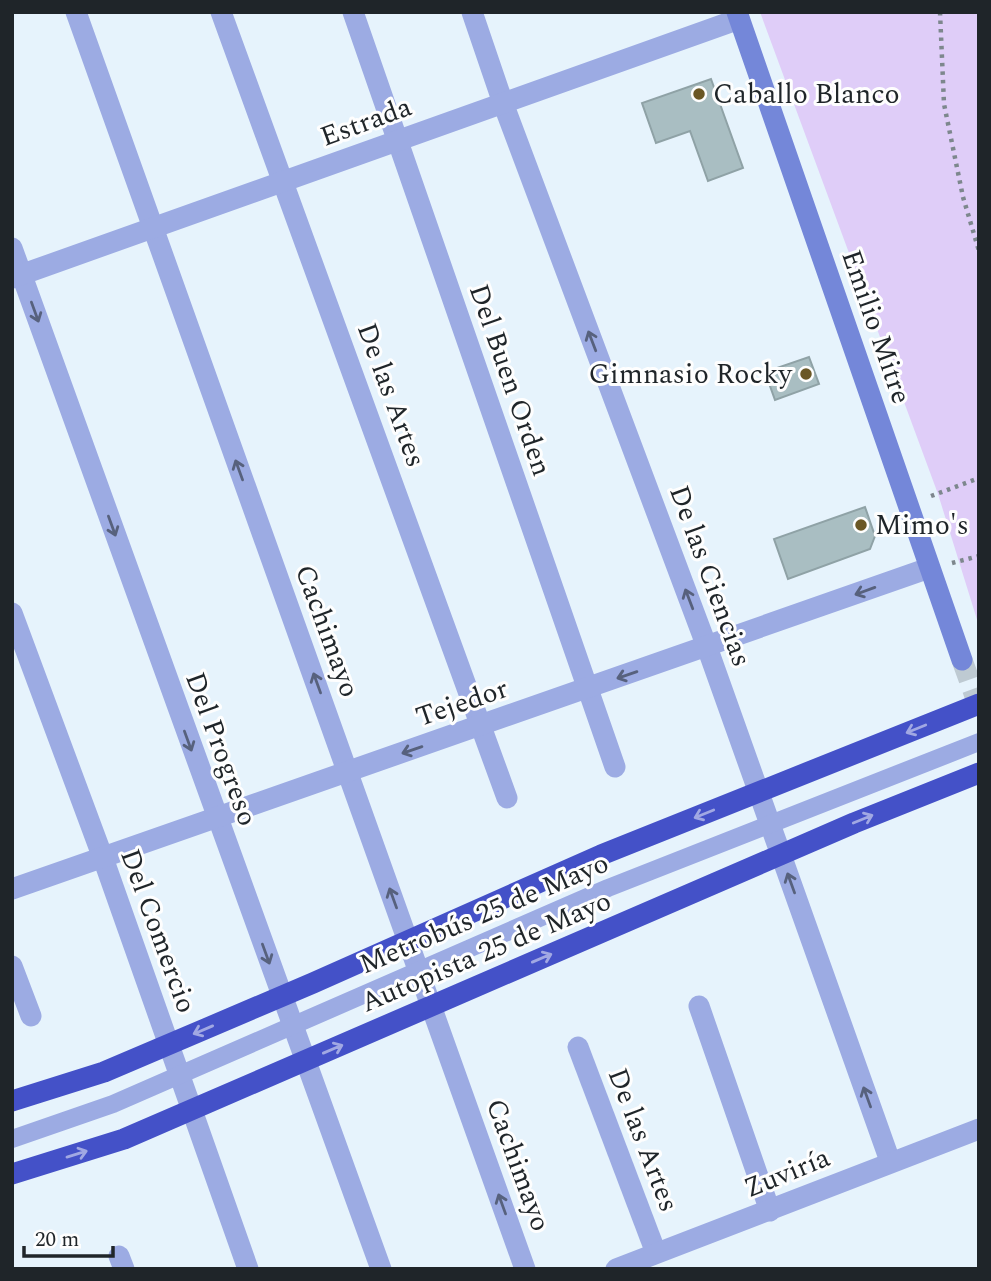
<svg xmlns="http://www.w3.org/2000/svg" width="991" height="1281" viewBox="0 0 991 1281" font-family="Spectral,serif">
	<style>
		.green { fill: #dfcdf8 }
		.building { fill: #a9bec2; stroke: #8fa2a6; stroke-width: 2 }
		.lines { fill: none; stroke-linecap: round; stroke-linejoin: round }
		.secondary-tunnel { stroke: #becad2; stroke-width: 21; stroke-dasharray: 21 10; stroke-linecap: butt }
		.path { stroke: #7d878d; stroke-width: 4.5; stroke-dasharray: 3.5 5; stroke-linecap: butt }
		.street { stroke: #9cabe3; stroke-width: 21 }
		.secondary { stroke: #7487d9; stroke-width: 21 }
		.lane-bridge { stroke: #9cabe3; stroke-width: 18 }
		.highway-bridge { stroke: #4451c8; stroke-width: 21 }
		.oneway { stroke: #57617d }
		.oneway2 { stroke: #a1a8e3 }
		.poi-dot { fill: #6a5725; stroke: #fefefe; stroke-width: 2.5 }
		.labels { text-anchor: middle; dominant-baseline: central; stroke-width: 6; stroke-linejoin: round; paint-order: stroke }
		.poi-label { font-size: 28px; fill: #1f2529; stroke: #fefefe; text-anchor: start }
		.street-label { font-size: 28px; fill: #1f2529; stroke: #fefefe }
	</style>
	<rect width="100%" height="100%" fill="#e6f3fc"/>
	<!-- green -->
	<polygon class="green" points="760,12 979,12 979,626 938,494"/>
	<!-- building -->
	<g class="building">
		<polygon points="711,79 743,168 708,181 690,131 656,143 642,103"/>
		<polygon points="809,357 819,384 775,400 765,372"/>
		<polygon points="865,507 875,536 870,549 788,579 774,539"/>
	</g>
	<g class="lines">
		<!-- secondary-tunnel -->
		<polyline class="secondary-tunnel" points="962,660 979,707"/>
		<!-- path -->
		<g class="path">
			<polyline points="940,12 944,104 963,197 979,251"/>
			<polyline points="931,496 979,478"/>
			<polyline points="952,563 979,556"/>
		</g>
		<!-- street -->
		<g class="street">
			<polyline points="76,12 525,1269"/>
			<polyline points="221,12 507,798"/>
			<polyline points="353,12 615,767"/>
			<polyline points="472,12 503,103 707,647 890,1161"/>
			<polyline points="12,248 381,1269"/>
			<polyline points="12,278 739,19"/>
			<polyline points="12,613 103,858 248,1269"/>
			<polyline points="12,889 929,568"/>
			<polyline points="12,966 31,1016"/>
			<polyline points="699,1006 770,1211"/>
			<polyline points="578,1047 656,1253"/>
			<polyline points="119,1256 124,1269"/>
			<polyline points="616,1269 979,1129"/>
		</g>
		<!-- secondary -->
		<polyline class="secondary" points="737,12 962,660"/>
		<!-- lane-bridge -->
		<polyline class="lane-bridge" points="12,1139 113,1104 608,888 979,742"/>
		<!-- highway-bridge -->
		<g class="highway-bridge">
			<polyline points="12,1101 104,1072 313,983 601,855 979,704"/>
			<polyline points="12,1174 124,1139 854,823 979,773"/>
		</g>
	</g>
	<!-- one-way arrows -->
	<defs><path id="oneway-shaft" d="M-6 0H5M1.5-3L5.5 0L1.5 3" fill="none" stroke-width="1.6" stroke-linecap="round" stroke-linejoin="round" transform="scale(1.75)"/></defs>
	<g class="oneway">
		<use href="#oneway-shaft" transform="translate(35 312) rotate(70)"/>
		<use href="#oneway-shaft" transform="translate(592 341) rotate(-111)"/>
		<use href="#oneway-shaft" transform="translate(239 470) rotate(-110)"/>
		<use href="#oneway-shaft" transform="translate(112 526) rotate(70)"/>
		<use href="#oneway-shaft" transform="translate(865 591) rotate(160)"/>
		<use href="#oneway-shaft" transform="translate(689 599) rotate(-111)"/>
		<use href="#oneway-shaft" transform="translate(627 675) rotate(161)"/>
		<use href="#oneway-shaft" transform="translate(317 683) rotate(-110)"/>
		<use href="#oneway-shaft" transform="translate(188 741) rotate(70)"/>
		<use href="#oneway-shaft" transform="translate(412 750) rotate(161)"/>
		<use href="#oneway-shaft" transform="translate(791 883) rotate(-110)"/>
		<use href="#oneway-shaft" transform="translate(393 898) rotate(-110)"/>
		<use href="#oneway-shaft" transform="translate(266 954) rotate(70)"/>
		<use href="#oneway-shaft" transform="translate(867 1097) rotate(-110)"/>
		<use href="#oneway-shaft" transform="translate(502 1204) rotate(-110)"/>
	</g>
	<g class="oneway2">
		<use href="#oneway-shaft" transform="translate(916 729) rotate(158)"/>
		<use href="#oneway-shaft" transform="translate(704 814) rotate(158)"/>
		<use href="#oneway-shaft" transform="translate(863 819) rotate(-22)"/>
		<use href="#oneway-shaft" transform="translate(542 958) rotate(-23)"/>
		<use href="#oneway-shaft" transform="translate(203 1030) rotate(157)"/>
		<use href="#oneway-shaft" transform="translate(333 1049) rotate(-23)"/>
		<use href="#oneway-shaft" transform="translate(77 1154) rotate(-17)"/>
	</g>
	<!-- markers -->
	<g class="poi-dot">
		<circle cx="699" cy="94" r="7"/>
		<circle cx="806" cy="374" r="7"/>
		<circle cx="861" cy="525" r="7"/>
	</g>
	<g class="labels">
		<!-- poi labels -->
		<g class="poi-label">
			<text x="713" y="94">Caballo Blanco</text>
			<text x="792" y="374" text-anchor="end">Gimnasio Rocky</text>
			<text x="875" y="525">Mimo's</text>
		</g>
		<!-- street labels -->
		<g class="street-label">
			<text transform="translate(366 122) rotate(-20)">Estrada</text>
			<text transform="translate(876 327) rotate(71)">Emilio Mitre</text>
			<text transform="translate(510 380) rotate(71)">Del Buen Orden</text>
			<text transform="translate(391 395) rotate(70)">De las Artes</text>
			<text transform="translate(710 576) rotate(70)">De las Ciencias</text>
			<text transform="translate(327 631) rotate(70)">Cachimayo</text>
			<text transform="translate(462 703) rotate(-19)">Tejedor</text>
			<text transform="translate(221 749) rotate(70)">Del Progreso</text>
			<text transform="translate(484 914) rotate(-23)">Metrobús 25 de Mayo</text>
			<text transform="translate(158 931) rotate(70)">Del Comercio</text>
			<text transform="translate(486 952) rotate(-23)">Autopista 25 de Mayo</text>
			<text transform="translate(643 1140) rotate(69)">De las Artes</text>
			<text transform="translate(518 1165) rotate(70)">Cachimayo</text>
			<text transform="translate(787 1173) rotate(-22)">Zuviría</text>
		</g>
	</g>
	<!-- border -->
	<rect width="991" height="1281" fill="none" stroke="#1f2529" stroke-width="28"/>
	<!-- scale -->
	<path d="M24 1246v10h89v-10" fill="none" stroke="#1f2529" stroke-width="3.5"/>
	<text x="35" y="1246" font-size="21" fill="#1f2529" stroke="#fefefe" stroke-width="5" paint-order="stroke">20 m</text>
</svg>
